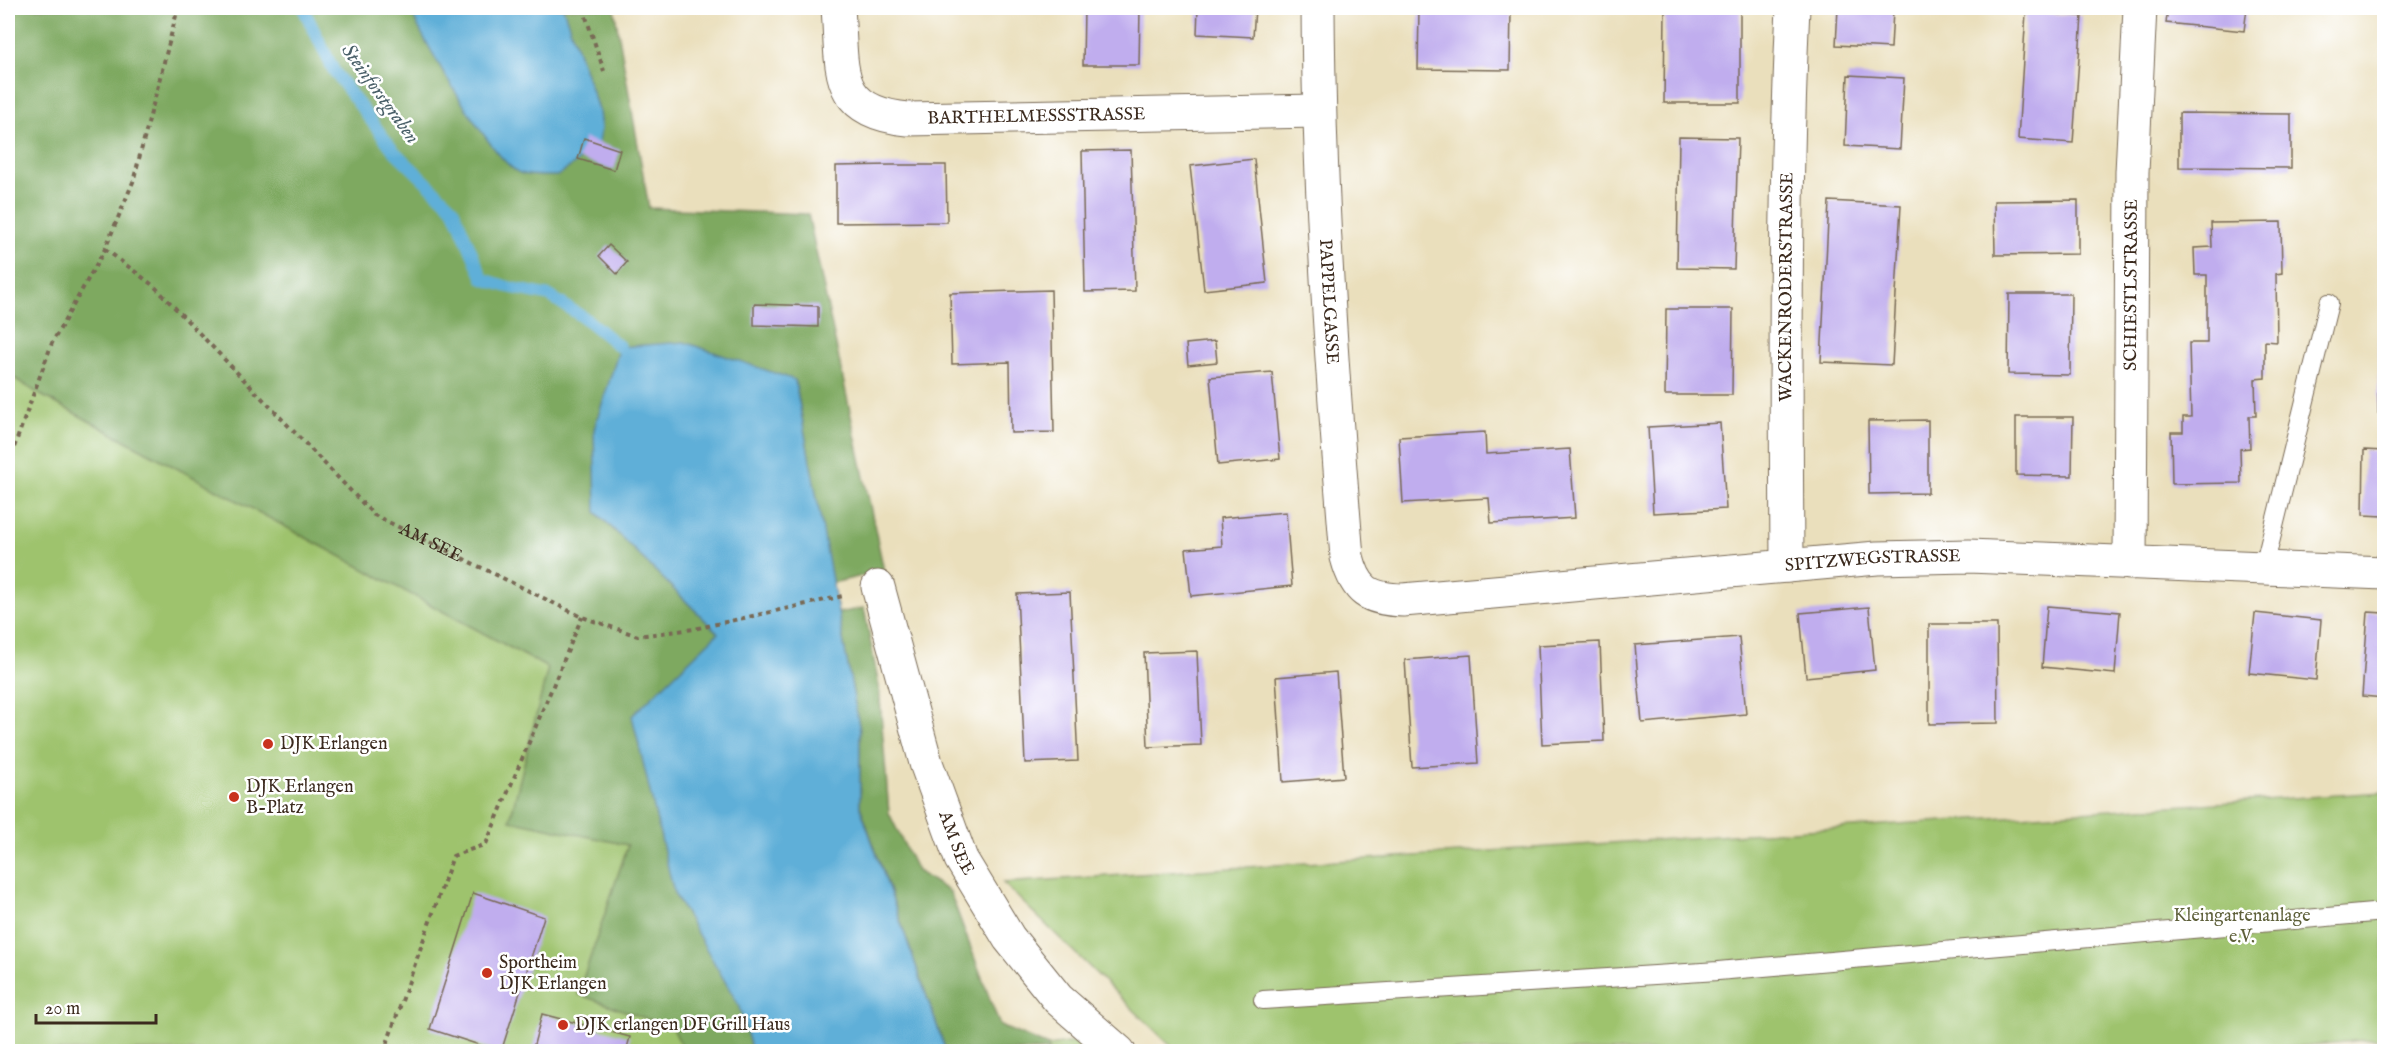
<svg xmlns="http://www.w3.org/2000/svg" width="2392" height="1059" viewBox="0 0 2392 1059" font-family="'IM FELL English',serif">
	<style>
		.green { fill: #9ec36d; stroke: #6c7646; stroke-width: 1.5 }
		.forest { fill: #7ea960; stroke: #5c6a3f; stroke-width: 1.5 }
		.water { fill: #5eafd8; stroke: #4c6c7b; stroke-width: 1.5 }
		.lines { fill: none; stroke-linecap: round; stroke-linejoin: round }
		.stream { stroke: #5eafd8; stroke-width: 12 }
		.building { fill: #c0adee }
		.lane-casing { stroke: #786955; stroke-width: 20 }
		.street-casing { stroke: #786955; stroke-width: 35 }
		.path { stroke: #786955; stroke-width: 4; stroke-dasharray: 4.5 4.5; stroke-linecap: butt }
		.lane { stroke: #fff; stroke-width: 18 }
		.street { stroke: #fff; stroke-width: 33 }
		.poi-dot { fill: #c8321e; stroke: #fff; stroke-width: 2 }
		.labels { text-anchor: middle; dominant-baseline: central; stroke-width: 5; stroke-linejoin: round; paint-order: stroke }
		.street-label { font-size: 18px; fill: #3b2a1e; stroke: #fff }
		.poi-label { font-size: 18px; fill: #3b2a1e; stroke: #fff; text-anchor: start }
		.park-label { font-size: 18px; fill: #5e603a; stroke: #fff }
		.water-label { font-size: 20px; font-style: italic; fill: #495f68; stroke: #fff }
	</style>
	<rect width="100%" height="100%" fill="#fff"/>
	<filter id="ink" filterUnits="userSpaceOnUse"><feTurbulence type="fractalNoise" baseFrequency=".0167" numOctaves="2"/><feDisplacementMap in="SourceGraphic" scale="12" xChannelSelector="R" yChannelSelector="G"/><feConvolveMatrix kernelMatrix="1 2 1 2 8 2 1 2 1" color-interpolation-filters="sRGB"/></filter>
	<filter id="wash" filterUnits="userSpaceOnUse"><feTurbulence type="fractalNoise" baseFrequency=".008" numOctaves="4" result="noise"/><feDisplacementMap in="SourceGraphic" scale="24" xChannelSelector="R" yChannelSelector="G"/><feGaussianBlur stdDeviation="1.35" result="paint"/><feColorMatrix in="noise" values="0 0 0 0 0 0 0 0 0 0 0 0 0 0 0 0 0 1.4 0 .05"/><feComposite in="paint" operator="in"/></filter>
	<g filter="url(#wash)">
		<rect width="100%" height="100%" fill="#eadfbc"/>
		<!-- green -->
		<g class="green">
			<polygon points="8,374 41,395 548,668 510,820 628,845 578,994 673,1028 684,1051 8,1051"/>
			<polygon points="2384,792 2384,1038 2243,1052 1176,1051 1003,883"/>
			<polygon points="1088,1040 1102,1051 1049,1051 1048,1046"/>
		</g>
		<!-- forest -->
		<g class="forest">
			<polygon points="8,8 614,8 649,208 808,214 884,571 832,583 795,380 596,512 718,633 674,893 739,1004 752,1051 684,1051 673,1028 578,994 628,845 510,820 548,668 41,395 8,374"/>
			<polygon points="864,608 879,687 889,813 917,871 950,892 1000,1026 1048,1046 1049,1051 946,1051 860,806 860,731 838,613"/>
		</g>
		<!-- water -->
		<g class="water">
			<path d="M 410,8 L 563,8 L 599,112 L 601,129 L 598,147 L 557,176 C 546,176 531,177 520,173 C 494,163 420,37 410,8 Z"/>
			<polygon points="684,342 795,380 860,731 860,807 946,1051 752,1051 738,1004 674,893 632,716 718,633 596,512 594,429 620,347"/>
		</g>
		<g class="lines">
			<!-- stream -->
			<polyline class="stream" points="303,8 334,71 393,150 453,208 483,279 508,287 550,296 586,319 620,347"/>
		</g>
		<g id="blocks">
			<!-- building -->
			<g class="building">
				<polygon points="1084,8 1140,8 1139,65 1083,65"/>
				<polygon points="1198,8 1255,8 1253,37 1197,34"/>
				<polygon points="1419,8 1511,8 1510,70 1418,69"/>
				<polygon points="1665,8 1740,8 1740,103 1664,103"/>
				<polygon points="1838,8 1931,8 1930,12 1893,10 1891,48 1836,45"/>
				<polygon points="2168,8 2247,8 2244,31 2166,23"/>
				<polygon points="2026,12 2082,16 2073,143 2018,139"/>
				<polygon points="1848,75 1904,78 1900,149 1845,146"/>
				<polygon points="2179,113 2291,114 2291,168 2179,167"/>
				<polygon points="1679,137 1738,138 1734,269 1677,268"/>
				<polygon points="584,138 620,150 614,170 578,159"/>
				<polygon points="1131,150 1135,291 1085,292 1082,151"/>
				<polygon points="1254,159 1267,283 1204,290 1190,166"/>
				<polygon points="891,165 946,165 947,222 836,223 836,166"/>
				<polygon points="2078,200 2078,254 1995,255 1994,201"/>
				<polygon points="1829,201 1901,205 1892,365 1821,362"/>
				<polygon points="2281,222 2282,273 2276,274 2277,342 2265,341 2265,378 2255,379 2256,416 2249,416 2250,448 2240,449 2241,483 2172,484 2171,432 2183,432 2183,417 2191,417 2189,343 2207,343 2207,275 2195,275 2194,248 2212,247 2211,223"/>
				<polygon points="2384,243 2384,271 2382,271 2381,244"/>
				<polygon points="609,245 627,262 617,274 599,256"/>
				<polygon points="1051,290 1054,432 1011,433 1010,362 952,364 950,293"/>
				<polygon points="2009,294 2071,294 2070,375 2008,374"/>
				<polygon points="754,304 818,306 818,327 754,325"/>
				<polygon points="1666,309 1733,309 1732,395 1665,395"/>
				<polygon points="2378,339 2384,339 2384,412 2378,413"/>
				<polygon points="1215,341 1217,362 1188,365 1186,344"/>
				<polygon points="1272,372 1280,459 1218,465 1210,377"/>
				<polygon points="2016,417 2073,417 2072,476 2016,475"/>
				<polygon points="1928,420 1928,493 1869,494 1868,421"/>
				<polygon points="1720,423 1726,509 1653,513 1648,427"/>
				<polygon points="1485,432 1486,454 1570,449 1575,518 1491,523 1489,498 1403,503 1399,437"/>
				<polygon points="2364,450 2384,451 2384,516 2363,515"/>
				<polygon points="1286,512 1292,586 1191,596 1186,549 1222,546 1220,518"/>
				<polygon points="1070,592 1078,761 1025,763 1017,594"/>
				<polygon points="2047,606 2120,612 2115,674 2042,667"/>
				<polygon points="1869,607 1875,670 1806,677 1800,613"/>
				<polygon points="2368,612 2384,613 2384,698 2362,696"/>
				<polygon points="2255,613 2321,620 2316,680 2249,673"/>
				<polygon points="1929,624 1997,624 1998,723 1929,724"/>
				<polygon points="1739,637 1746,714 1642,723 1635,645"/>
				<polygon points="1600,642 1604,741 1542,744 1538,645"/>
				<polygon points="1197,651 1201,745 1148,747 1144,653"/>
				<polygon points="1471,655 1478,763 1412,767 1405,660"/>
				<polygon points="1336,672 1344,777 1283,782 1276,677"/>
				<polygon points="473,893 544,917 501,1052 430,1029"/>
				<polygon points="542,1014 630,1037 626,1052 532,1052"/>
			</g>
		</g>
	</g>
	<g filter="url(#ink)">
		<use href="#blocks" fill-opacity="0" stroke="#786955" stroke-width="1.5"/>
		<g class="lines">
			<defs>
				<g id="lane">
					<polyline points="2264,567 2329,303"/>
					<polyline points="1263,1000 1718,971 2384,912"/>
				</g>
				<g id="street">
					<path id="s2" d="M 838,8 C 843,69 832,112 908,119 L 1319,111"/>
					<path id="s3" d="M 1318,8 C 1319,191 1332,374 1347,557 C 1356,591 1368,599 1403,600 L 1877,558 L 1969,556 L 2384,573"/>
					<path id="s4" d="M 2130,563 L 2132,172 L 2140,8"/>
					<path id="s5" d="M 1787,566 C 1786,380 1784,193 1793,8"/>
					<path id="s6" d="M 878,587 L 926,763 L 961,859 L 1009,938 L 1058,999 L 1119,1052"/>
				</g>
			</defs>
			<!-- lane casing -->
			<use href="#lane" class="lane-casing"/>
			<!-- street casing -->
			<use href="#street" class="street-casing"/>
			<!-- path -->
			<g class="path">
				<polyline points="583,8 604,71"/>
				<path id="s1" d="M 105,249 L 154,286 L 374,515 L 582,617 L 638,636 L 694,629 L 843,596"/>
				<polyline points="8,464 52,343 105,249 133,182 178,8"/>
				<polyline points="384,1052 453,856 486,844 582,617"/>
			</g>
			<!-- lane -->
			<use href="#lane" class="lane"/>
			<!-- street -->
			<use href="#street" class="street"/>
		</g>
	</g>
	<!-- markers -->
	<g class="poi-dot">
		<circle cx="268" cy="744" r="6"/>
		<circle cx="234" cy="797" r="6"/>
		<circle cx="487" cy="973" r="6"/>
		<circle cx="563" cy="1025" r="6"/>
	</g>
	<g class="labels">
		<!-- street labels -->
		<g class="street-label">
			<text stroke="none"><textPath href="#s2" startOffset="280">BARTHELMESSSTRASSE</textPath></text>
			<text stroke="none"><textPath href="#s4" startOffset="278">SCHIESTLSTRASSE</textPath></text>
			<text stroke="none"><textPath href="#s5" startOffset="279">WACKENRODERSTRASSE</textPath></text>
			<text stroke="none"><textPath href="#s3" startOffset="294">PAPPELGASSE</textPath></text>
			<text stroke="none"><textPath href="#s1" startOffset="442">AM SEE</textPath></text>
			<text stroke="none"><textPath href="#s3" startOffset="1100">SPITZWEGSTRASSE</textPath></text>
			<text stroke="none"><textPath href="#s6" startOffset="268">AM SEE</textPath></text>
		</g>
		<!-- poi labels -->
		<g class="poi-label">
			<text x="280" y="744">DJK Erlangen</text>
			<text x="246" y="787">DJK Erlangen<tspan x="246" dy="21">B-Platz</tspan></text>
			<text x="499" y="963">Sportheim<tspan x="499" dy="21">DJK Erlangen</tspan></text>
			<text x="575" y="1025">DJK erlangen DF Grill Haus</text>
		</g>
		<!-- park labels -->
		<g class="park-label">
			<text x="2242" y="916">Kleingartenanlage<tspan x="2242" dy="21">e.V.</tspan></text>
		</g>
		<!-- water labels -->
		<g class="water-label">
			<text transform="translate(380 94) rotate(54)">Steinforstgraben</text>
		</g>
	</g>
	<!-- margin -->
	<rect width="2392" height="1059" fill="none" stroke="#fff" stroke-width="30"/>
	<!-- scale -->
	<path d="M36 1014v9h120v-9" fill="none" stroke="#3b2a1e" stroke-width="3"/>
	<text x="45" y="1014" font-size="18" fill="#3b2a1e" stroke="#ffffff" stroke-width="4.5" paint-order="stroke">20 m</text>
</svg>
